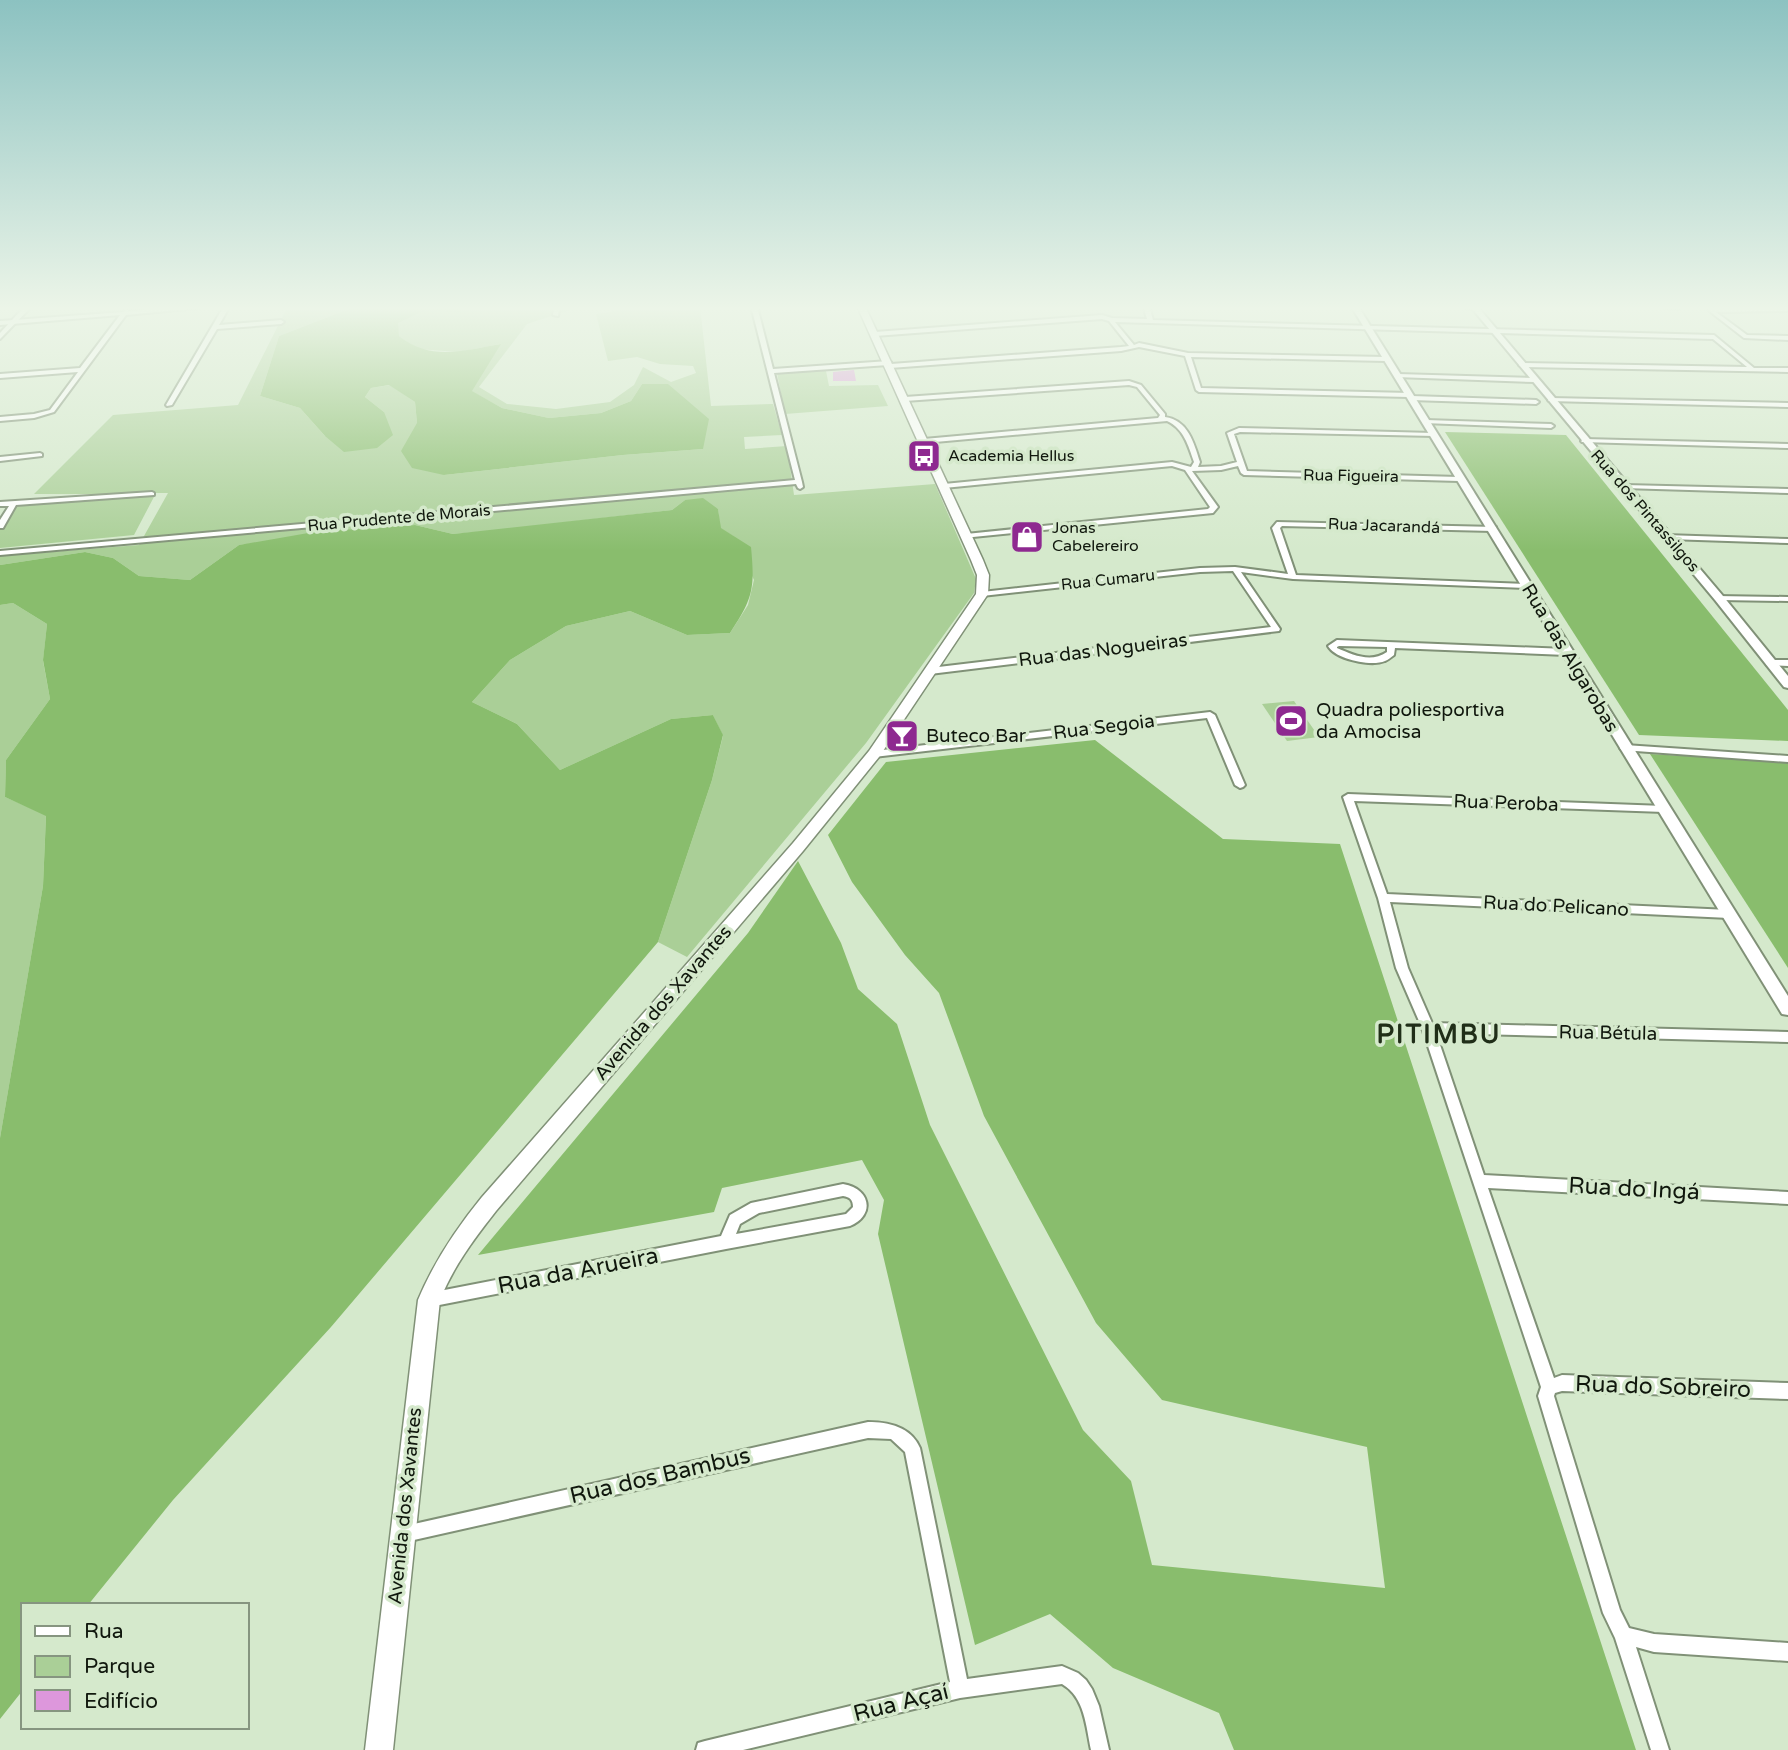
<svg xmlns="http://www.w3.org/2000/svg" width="1788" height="1750" viewBox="0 0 1788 1750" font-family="'Varela Round',sans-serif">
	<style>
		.green { fill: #aacf97 }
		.forest { fill: #89bd6d }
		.building { fill: #dd97dc }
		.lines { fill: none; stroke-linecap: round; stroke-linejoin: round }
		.minor-casing { stroke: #809177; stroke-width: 4 }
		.tertiary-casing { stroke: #809177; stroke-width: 4 }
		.secondary-casing { stroke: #809177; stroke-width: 3 }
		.minor { fill: #fff; fill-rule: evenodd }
		.tertiary { fill: #fff; fill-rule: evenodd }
		.secondary { fill: #fff; fill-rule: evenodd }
		.labels { text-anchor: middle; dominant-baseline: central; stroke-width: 7; stroke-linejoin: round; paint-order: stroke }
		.far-poi-label { font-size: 16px; fill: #10170d; stroke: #d5e9cc; text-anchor: start }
		.far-street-label { font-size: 16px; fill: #10170d; stroke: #d5e9cc }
		.street-label { font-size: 19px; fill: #10170d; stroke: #d5e9cc }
		.poi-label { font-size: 19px; fill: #10170d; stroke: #d5e9cc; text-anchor: start }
		.near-street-label { font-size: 23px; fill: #10170d; stroke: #d5e9cc }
		.district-label { font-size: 26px; font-weight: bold; letter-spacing: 2px; fill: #202e18; stroke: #d5e9cc }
	</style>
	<rect width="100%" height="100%" fill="#d5e9cc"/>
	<!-- green -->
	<g class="green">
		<polygon points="288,306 356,306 279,336 260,396 300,408 325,436 384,412 365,397 371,388 390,385 415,402 417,423 444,475 623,455 703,449 642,384 631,401 601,413 549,418 502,408 471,391 500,344 459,352 416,349 399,336 397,323 426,310 461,313 461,306 582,306 527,324 479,387 507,404 556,409 610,402 634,385 643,367 671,382 696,373 693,366 660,364 637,357 608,361 596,314 623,310 618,306 700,306 711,406 773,404 782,435 744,437 745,449 787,446 794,495 935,484 976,579 974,593 866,743 687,957 658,942 712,780 723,736 713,715 671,719 560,770 517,724 472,702 510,660 566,626 630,611 687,635 730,633 748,605 754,580 733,536 720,528 718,509 685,500 672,510 500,530 453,534 415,525 239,545 190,580 139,576 113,558 85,552 0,565 0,556 139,545 168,493 156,493 134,535 0,548 0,524 12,507 146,494 34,494 113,415 238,405"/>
		<polygon points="826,371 829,386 878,385 888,406 785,414 777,373"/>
		<polygon points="13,603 47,624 43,661 50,699 6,760 5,797 46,815 43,886 0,1138 0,605"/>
		<polygon points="1294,701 1319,737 1287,741 1262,704"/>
	</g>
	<!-- forest -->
	<g class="forest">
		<path d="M 356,306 L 461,306 L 461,313 L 426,310 L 398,323 L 399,336 C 432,362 464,350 501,344 L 472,391 L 502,408 L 549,418 L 601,413 L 631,401 L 642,384 L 668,384 L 709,419 L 703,449 L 623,455 L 444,475 L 412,468 L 401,451 L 417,423 L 415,402 L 389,385 L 371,388 L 365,397 L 384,412 L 393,435 L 377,448 L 344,452 L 325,436 L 300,408 L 260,396 L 279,336 Z"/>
		<polygon points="1445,432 1566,435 1788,710 1788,741 1639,735"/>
		<path d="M 703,498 L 718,509 L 721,528 L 751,547 C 755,589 753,598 730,633 L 687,635 L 630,611 L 566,626 L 510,660 L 472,702 L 517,724 L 560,770 L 671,719 L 713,715 L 723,735 L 712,780 L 658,942 L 331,1327 L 173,1500 L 88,1605 L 23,1605 L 23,1690 L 0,1719 L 0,1138 L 43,886 L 46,816 L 5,797 L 6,760 L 50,699 L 43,660 L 47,624 L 13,603 L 0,605 L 0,565 L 85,552 L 113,558 L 139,576 L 190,580 L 239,545 L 314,532 L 415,525 L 453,534 L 672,510 L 685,500 Z"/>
		<polygon points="1095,740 1223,839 1340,844 1636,1750 1234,1750 1219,1713 1113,1668 1050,1614 975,1645 878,1234 884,1200 862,1160 722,1188 714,1212 478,1255 748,933 798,861 841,943 858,989 897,1024 930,1125 1083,1430 1131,1481 1152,1565 1385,1588 1367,1447 1162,1400 1096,1323 984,1116 939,993 905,955 852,882 828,835 886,762"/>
		<polygon points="1650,754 1788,762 1788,968"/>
	</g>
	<!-- building -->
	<polygon class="building" points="854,370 856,381 833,381 833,372"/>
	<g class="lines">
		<defs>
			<g id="minor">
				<polygon points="192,306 218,306 126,315 54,412 34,418 0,421 0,417 34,414 50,410 78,372 0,378 0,374 80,368 120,315 0,325 0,321 123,312 126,309 129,311"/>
				<polygon points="224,306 230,306 219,325 281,320 284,322 281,324 217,329 172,405 167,406 166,405"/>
				<polygon points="554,306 560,306 558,316 553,315"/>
				<polygon points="751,306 757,306 773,369 889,361 891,362 891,364 1121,347 1129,346 1109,321 1102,319 875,336 872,334 875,332 1102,315 1112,318 1147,319 1143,306 1149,306 1153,320 1714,335 1754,368 1788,368 1788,372 1522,367 1519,365 1522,363 1747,367 1713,339 1115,322 1134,345 1139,343 1188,353 1386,357 1389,359 1386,361 1191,357 1201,388 1410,393 1412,394 1412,396 1536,400 1539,402 1536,404 1411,400 1409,399 1409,397 1199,392 1196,390 1185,356 1139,347 1121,351 890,368 888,367 888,365 774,373 802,482 803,487 800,489 798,488 796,484 0,555 0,551 795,480"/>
				<polygon points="1450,306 1476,306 1477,307 1474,309"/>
				<polygon points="1639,306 1681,306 1682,307 1679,309"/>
				<polygon points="1788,307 1788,311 1716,312 1747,335 1788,336 1788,340 1744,338 1708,310 1711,308"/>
				<polygon points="1398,374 1534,378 1537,380 1534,382 1396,377 1396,375"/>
				<path d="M 1129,381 L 1141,385 L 1165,414 L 1165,417 C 1188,420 1194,443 1200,462 L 1198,467 L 1221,466 L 1237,462 L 1227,433 L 1239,428 L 1433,433 L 1436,435 L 1435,436 L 1240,432 L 1234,434 L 1247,471 L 1459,477 L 1462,479 L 1459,481 L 1244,475 L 1241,473 L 1238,466 L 1221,470 L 1192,471 L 1218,507 L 1213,513 L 963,538 L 962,536 L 966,534 L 1208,509 L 1210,507 L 1185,470 L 1172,466 L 944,488 L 941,486 L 944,484 L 1172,462 L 1191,467 L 1194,462 C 1188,445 1184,429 1167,421 L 924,443 L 921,441 L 924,439 L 1158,418 L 1160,415 L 1137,387 L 1129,385 L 905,401 L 902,399 L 905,397 Z"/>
				<polygon points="1551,398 1788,403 1788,407 1549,401 1548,400"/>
				<polygon points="1426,420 1551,424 1554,426 1551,428 1424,423 1423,422"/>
				<polygon points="1584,439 1788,444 1788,448 1582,442 1581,441"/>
				<polygon points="40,453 42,454 42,456 0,461 0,457"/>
				<polygon points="1625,485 1788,489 1788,493 1623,488 1622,487"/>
				<polygon points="152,492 154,493 154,495 16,505 3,528 0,528 0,520 9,506 0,506 0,502"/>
				<polygon points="1277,522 1496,527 1496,531 1493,531 1282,526 1280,528 1296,575 1527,584 1531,586 1527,588 1293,579 1241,572 1280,629 1279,631 930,674 926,671 930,668 1271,627 1233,571 1200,572 982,596 978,594 982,592 1200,568 1235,567 1288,574 1272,528"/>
				<polygon points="1665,535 1788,539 1788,543 1668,539 1664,537"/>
				<polygon points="1716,596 1788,597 1788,601 1719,600 1715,598"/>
				<path d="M 1337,640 L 1566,649 L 1570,652 L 1566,655 L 1395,648 L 1394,655 C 1391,657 1388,660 1385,661 C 1371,667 1335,659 1328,646 ZM 1339,646 L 1387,647 L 1387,652 C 1371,663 1353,655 1337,648 L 1337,647 Z"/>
				<polygon points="1770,660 1788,660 1788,666 1767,665 1766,663"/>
				<polygon points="1210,712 1215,715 1245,785 1243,787 1240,788 1235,785 1207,718 874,757 869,754 874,751"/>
				<polygon points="1625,745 1788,756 1788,762 1622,750 1620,748"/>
				<polygon points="1348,794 1664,806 1669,809 1664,812 1354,801 1387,894 1729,910 1733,911 1734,914 1733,917 1729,918 1390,902 1408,968 1432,1023 1788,1032 1788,1042 1436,1033 1484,1175 1788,1192 1788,1204 1488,1188 1554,1378 1562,1375 1788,1383 1788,1399 1562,1391 1555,1393 1554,1396 1620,1610 1629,1628 1654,1634 1788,1643 1788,1661 1654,1652 1636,1647 1669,1750 1651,1750 1615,1638 1603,1613 1538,1396 1541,1387 1422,1028 1396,968 1378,898 1343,797"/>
				<path d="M 843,1184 C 870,1188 876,1215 850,1226 L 726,1249 L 429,1307 L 424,1305 L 422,1300 L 424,1295 L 429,1293 L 721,1236 L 730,1215 L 751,1203 ZM 843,1196 C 850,1197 853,1200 853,1207 L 846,1214 L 736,1234 L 740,1224 L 759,1213 Z"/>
				<path d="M 868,1422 C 889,1422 911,1427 920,1448 L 967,1679 L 1062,1666 L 1078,1673 L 1086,1680 L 1092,1689 L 1099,1706 L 1109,1750 L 1091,1750 C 1086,1727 1085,1697 1062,1684 L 960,1698 L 743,1750 L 696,1750 L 698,1743 L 705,1741 L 950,1682 L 905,1452 L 891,1439 L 868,1438 L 405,1542 L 399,1540 L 397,1534 L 399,1528 L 405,1526 Z"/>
			</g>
			<g id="tertiary">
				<polygon points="25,306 32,306 0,339 0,333"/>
				<polygon points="1351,306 1358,306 1788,996 1788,1015 1782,1014"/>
				<polygon points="1470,306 1477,306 1723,596 1788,676 1788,688 1784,687 1715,600"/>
			</g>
			<path id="secondary" d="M 857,306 L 865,306 L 983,560 L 989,575 L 988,594 L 879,757 L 803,851 L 496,1211 C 474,1239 453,1267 440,1300 L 393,1750 L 365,1750 L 418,1300 C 434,1262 456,1229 482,1197 L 793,843 L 869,751 L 976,594 L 977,575 L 971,560 Z"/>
		</defs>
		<!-- minor casing -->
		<use href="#minor" class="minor-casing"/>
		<!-- tertiary casing -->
		<use href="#tertiary" class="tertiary-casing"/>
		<!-- secondary casing -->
		<use href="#secondary" class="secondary-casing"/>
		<!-- minor -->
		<use href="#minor" class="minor"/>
		<!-- tertiary -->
		<use href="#tertiary" class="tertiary"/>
		<!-- secondary -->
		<use href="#secondary" class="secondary"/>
	</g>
	<!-- sky -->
	<linearGradient id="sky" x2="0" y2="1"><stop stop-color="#8cc2c1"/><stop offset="0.56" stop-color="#ecf5e8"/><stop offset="1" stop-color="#ecf5e8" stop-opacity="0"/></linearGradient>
	<rect width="1788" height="551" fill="url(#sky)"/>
	<!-- icons -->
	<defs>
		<symbol id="bus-square" viewBox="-11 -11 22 22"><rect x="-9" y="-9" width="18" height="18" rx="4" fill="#8e2990" stroke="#d5e9cc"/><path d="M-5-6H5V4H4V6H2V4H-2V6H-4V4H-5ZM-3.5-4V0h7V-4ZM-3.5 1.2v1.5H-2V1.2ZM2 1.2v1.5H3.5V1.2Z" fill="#fff"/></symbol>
		<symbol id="shop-square" viewBox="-11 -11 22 22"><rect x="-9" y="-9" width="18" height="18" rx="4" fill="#8e2990" stroke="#d5e9cc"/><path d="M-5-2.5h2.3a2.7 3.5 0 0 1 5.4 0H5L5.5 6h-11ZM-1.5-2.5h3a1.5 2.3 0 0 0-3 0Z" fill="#fff"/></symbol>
		<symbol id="stadium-square" viewBox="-11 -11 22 22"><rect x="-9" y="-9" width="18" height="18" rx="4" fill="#8e2990" stroke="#d5e9cc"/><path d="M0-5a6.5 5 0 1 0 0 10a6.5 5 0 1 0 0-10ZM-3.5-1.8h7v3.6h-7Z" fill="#fff"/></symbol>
		<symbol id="bar-square" viewBox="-11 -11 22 22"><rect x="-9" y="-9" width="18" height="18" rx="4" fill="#8e2990" stroke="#d5e9cc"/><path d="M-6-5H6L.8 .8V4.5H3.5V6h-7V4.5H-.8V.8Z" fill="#fff"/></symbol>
	</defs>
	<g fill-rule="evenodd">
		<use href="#bus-square" x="905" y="437" width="38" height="38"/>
		<use href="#shop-square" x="1008" y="518" width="38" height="38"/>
		<use href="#stadium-square" x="1272" y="702" width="38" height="38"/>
		<use href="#bar-square" x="883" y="717" width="38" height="38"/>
	</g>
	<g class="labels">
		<!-- far-poi labels -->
		<g class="far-poi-label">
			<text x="948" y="456">Academia Hellus</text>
			<text x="1052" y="528">Jonas<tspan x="1052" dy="18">Cabelereiro</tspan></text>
		</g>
		<!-- far-street labels -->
		<g class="far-street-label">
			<text transform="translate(1351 476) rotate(1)">Rua Figueira</text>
			<text transform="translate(1645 511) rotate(49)">Rua dos Pintassilgos</text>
			<text transform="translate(399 518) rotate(-5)">Rua Prudente de Morais</text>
			<text transform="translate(1384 526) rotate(2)">Rua Jacarandá</text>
			<text transform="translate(1108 580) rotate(-6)">Rua Cumaru</text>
		</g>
		<!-- street labels -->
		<g class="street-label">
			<text transform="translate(1103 650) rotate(-7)">Rua das Nogueiras</text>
			<text transform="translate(1570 658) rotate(59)">Rua das Algarobas</text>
			<text transform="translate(1104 727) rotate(-7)">Rua Segoia</text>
			<text transform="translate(1506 803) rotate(2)">Rua Peroba</text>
			<text transform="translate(1556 906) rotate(3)">Rua do Pelicano</text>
			<text transform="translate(663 1003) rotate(-49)">Avenida dos Xavantes</text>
			<text transform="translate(1608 1033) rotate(1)">Rua Bétula</text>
			<text transform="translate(405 1506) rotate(-84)">Avenida dos Xavantes</text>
		</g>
		<!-- poi labels -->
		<g class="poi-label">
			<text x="1316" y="710">Quadra poliesportiva<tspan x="1316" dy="22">da Amocisa</tspan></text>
			<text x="926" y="736">Buteco Bar</text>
		</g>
		<!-- near-street labels -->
		<g class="near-street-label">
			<text transform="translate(1634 1189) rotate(3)">Rua do Ingá</text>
			<text transform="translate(578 1271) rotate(-11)">Rua da Arueira</text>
			<text transform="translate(1663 1387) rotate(2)">Rua do Sobreiro</text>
			<text transform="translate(660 1476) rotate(-13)">Rua dos Bambus</text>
			<text transform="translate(901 1703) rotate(-14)">Rua Açaí</text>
		</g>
		<!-- district labels -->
		<g class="district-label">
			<text x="1439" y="1034">PITIMBU</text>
		</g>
	</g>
	<!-- legend -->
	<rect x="21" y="1603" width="228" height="126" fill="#d5e9cc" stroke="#869580" stroke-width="2"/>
	<rect x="35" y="1626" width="35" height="10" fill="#ffffff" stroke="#869580" stroke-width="2"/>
	<text x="84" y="1638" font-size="21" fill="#10170d">Rua</text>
	<rect x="35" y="1656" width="35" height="21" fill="#aacf97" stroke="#869580" stroke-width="2"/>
	<text x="84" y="1673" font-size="21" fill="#10170d">Parque</text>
	<rect x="35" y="1690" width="35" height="21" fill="#dd97dc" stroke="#869580" stroke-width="2"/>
	<text x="84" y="1708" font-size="21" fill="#10170d">Edifício</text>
</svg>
